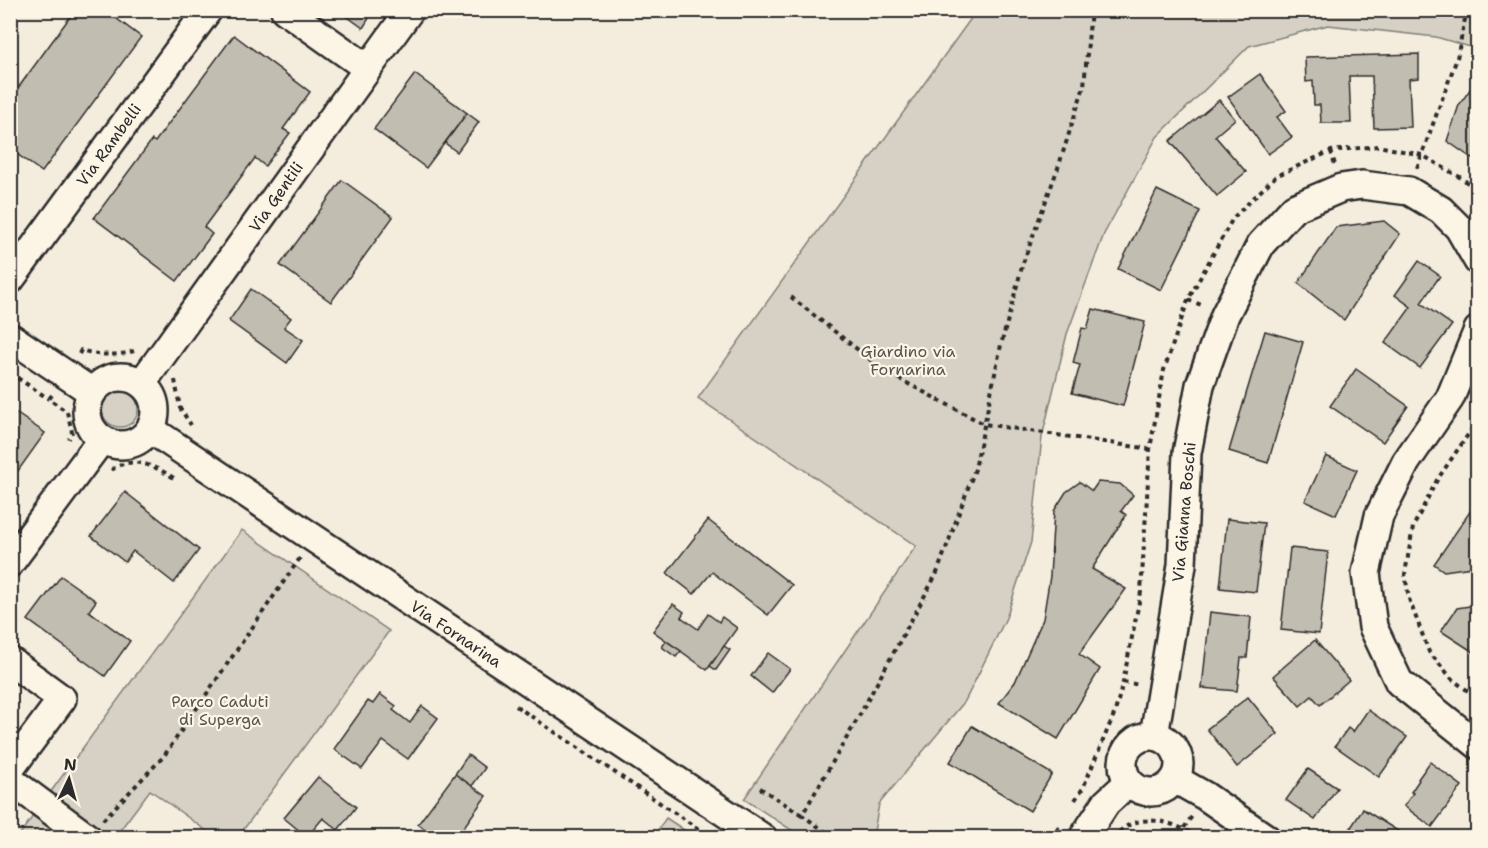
<svg xmlns="http://www.w3.org/2000/svg" width="1488" height="848" viewBox="0 0 1488 848" font-family="'Shantell Sans',sans-serif">
	<style>
		.green { fill: #d6d1c4; stroke: #807e78; stroke-width: 1.5 }
		.building { fill: #c2bdb1; stroke: #2b2b2b; stroke-width: 1.5 }
		.lines { fill: none; stroke-linecap: round; stroke-linejoin: round }
		.street-casing { stroke: #2b2b2b; stroke-width: 32 }
		.path { stroke: #2b2b2b; stroke-width: 4; stroke-dasharray: 4.5 4.5; stroke-linecap: butt }
		.street { stroke: #fcf5e5; stroke-width: 27 }
		.labels { text-anchor: middle; dominant-baseline: central; stroke-width: 4.5; stroke-linejoin: round; paint-order: stroke }
		.street-label { font-size: 16px; fill: #2b2b2b; stroke: #fcf5e5 }
		.park-label { font-size: 16px; fill: #565451; stroke: #fcf5e5 }
	</style>
	<rect width="100%" height="100%" fill="#f4edde"/>
	<filter id="ink" filterUnits="userSpaceOnUse"><feTurbulence type="fractalNoise" baseFrequency=".0167" numOctaves="2"/><feDisplacementMap in="SourceGraphic" scale="12" xChannelSelector="R" yChannelSelector="G"/><feConvolveMatrix kernelMatrix="1 2 1 2 8 2 1 2 1" color-interpolation-filters="sRGB"/></filter>
	<g filter="url(#ink)">
		<!-- green -->
		<g class="green">
			<polygon points="977,10 1477,11 1477,49 1436,37 1328,25 1249,46 1157,137 1104,234 1067,334 1042,437 1031,542 1006,618 965,701 879,804 873,837 802,837 744,799 916,546 698,398"/>
			<circle cx="120" cy="409" r="18"/>
			<polygon points="242,530 389,631 238,837 215,837 150,790 115,837 17,838"/>
			<polygon points="666,818 695,837 653,837"/>
		</g>
		<!-- building -->
		<g class="building">
			<polygon points="75,10 105,10 141,37 42,172 10,149 10,99"/>
			<polygon points="338,10 374,10 363,28"/>
			<polygon points="234,35 310,92 283,129 290,133 265,166 255,158 204,227 212,234 177,281 94,218 152,140 155,142"/>
			<polygon points="1419,54 1419,78 1409,79 1411,127 1374,128 1372,76 1349,76 1351,123 1321,123 1320,105 1314,105 1313,81 1306,82 1305,57"/>
			<polygon points="415,74 467,113 426,168 374,129"/>
			<polygon points="1260,74 1286,111 1277,117 1292,137 1268,154 1228,97"/>
			<polygon points="1478,78 1478,153 1473,159 1447,141 1459,105"/>
			<polygon points="1219,100 1235,119 1215,136 1246,172 1217,196 1170,141"/>
			<polygon points="467,113 479,122 457,152 445,143"/>
			<polygon points="342,180 393,217 331,302 280,265"/>
			<polygon points="1157,190 1200,211 1161,290 1118,269"/>
			<polygon points="1384,221 1400,234 1344,320 1298,283 1336,227"/>
			<polygon points="1419,261 1440,276 1421,303 1452,325 1420,368 1385,343 1411,307 1395,295"/>
			<polygon points="251,289 291,318 284,327 303,340 287,363 229,321"/>
			<polygon points="1093,309 1145,322 1123,406 1072,393 1080,365 1073,363 1082,328 1087,329"/>
			<polygon points="1265,331 1303,342 1268,463 1229,451"/>
			<polygon points="1356,369 1408,406 1383,442 1330,406"/>
			<polygon points="10,409 45,433 10,482"/>
			<polygon points="1326,456 1357,470 1336,515 1305,501"/>
			<polygon points="1080,482 1092,491 1098,482 1120,484 1133,495 1121,511 1126,515 1092,569 1126,589 1079,654 1100,669 1058,739 999,703 1015,682 1043,619 1050,576 1054,511 1066,492"/>
			<polygon points="125,492 199,550 174,583 133,551 125,562 91,536"/>
			<polygon points="1478,500 1478,559 1472,567 1444,571 1434,564"/>
			<polygon points="1227,519 1264,523 1256,592 1220,588"/>
			<polygon points="708,520 792,585 768,615 712,572 694,594 667,573"/>
			<polygon points="1290,548 1328,552 1319,634 1281,630"/>
			<polygon points="61,576 96,601 89,611 130,641 105,676 28,620"/>
			<polygon points="673,604 684,612 681,617 698,629 708,614 719,622 722,617 737,628 707,670 653,631"/>
			<polygon points="1476,605 1478,606 1478,655 1441,631 1457,608"/>
			<polygon points="1210,612 1251,617 1247,658 1241,658 1237,691 1202,688"/>
			<polygon points="1315,640 1349,680 1320,705 1312,696 1300,706 1273,676"/>
			<polygon points="666,641 681,651 676,657 662,647"/>
			<polygon points="724,646 730,650 716,670 710,666"/>
			<polygon points="768,653 790,669 772,693 751,676"/>
			<polygon points="380,694 396,706 393,710 410,723 422,706 438,718 408,759 383,741 362,769 334,749 368,701 373,704"/>
			<polygon points="1248,697 1278,734 1237,767 1207,729"/>
			<polygon points="1368,710 1407,737 1379,777 1335,746 1348,728 1353,732"/>
			<polygon points="972,726 1052,774 1030,811 950,762"/>
			<polygon points="468,755 485,768 472,786 455,774"/>
			<polygon points="1430,762 1462,786 1432,827 1404,806 1413,793 1411,792 1419,780 1418,779"/>
			<polygon points="1308,769 1337,788 1315,820 1286,800"/>
			<polygon points="455,774 486,796 456,838 437,838 418,824"/>
			<polygon points="318,777 356,807 338,830 323,818 307,837 284,818"/>
			<polygon points="1363,809 1401,833 1398,838 1344,838"/>
		</g>
		<g class="lines">
			<defs>
				<g id="street">
					<polyline points="285,10 367,68"/>
					<polyline points="10,280 208,10"/>
					<polyline points="1478,330 1450,398 1406,462 1379,516 1366,573 1373,627 1399,682 1478,745"/>
					<polyline points="10,337 92,392"/>
					<circle cx="121" cy="411" r="34"/>
					<polyline points="142,383 410,10"/>
					<polyline points="150,429 763,838"/>
					<polyline points="10,563 102,439"/>
					<polyline points="10,661 62,699 10,769"/>
					<polyline points="1154,736 1182,565 1187,453 1200,385 1225,315 1261,244 1294,208 1341,188 1362,185 1409,191 1441,210 1459,228 1478,261"/>
					<circle cx="1151" cy="764" r="28"/>
					<polyline points="1175,779 1205,796 1266,838"/>
					<polyline points="10,780 88,838"/>
					<polyline points="1083,838 1106,803 1129,782"/>
				</g>
			</defs>
			<!-- street casing -->
			<use href="#street" class="street-casing"/>
			<!-- path -->
			<g class="path">
				<polyline points="1331,151 1335,165"/>
				<polyline points="1417,168 1457,58 1465,19 1460,10"/>
				<polyline points="791,297 886,372 984,424 1150,449"/>
				<polyline points="1188,300 1204,306"/>
				<path d="M 79,354 L 81,350 C 98,356 118,356 134,351"/>
				<polyline points="10,373 49,399"/>
				<polyline points="175,380 180,408 191,425"/>
				<polyline points="52,395 49,399 67,412 72,432 69,439"/>
				<polyline points="1478,420 1437,480 1413,527 1405,574 1409,599 1429,652 1453,680 1478,698"/>
				<path d="M 111,468 L 113,469 C 134,454 158,468 177,480"/>
				<polyline points="1123,682 1140,685"/>
				<polyline points="516,706 712,838"/>
				<polyline points="760,788 802,815"/>
				<polyline points="1075,800 1083,788 1115,712 1123,682 1141,592 1150,449 1164,370 1188,300 1233,218 1276,176 1331,151 1378,146 1422,155 1463,179 1478,192"/>
				<polyline points="103,820 164,756 300,558"/>
				<polyline points="1184,828 1192,816"/>
				<path d="M 1119,832 C 1141,811 1176,822 1198,838"/>
				<polyline points="834,838 802,815 853,727 937,573 975,469 1001,345 1023,263 1059,165 1084,86 1091,10"/>
				<polyline points="1052,838 1060,824"/>
			</g>
			<!-- street -->
			<use href="#street" class="street"/>
		</g>
	</g>
	<g class="labels">
		<!-- street labels -->
		<g class="street-label">
			<text transform="translate(109 145) rotate(-54)">Via Rambelli</text>
			<text transform="translate(276 197) rotate(-55)">Via Gentili</text>
			<text transform="translate(1184 512) rotate(-85)">Via Gianna Boschi</text>
			<text transform="translate(456 634) rotate(34)">Via Fornarina</text>
		</g>
		<!-- park labels -->
		<g class="park-label">
			<text x="908" y="351">Giardino via<tspan x="908" dy="18">Fornarina</tspan></text>
			<text x="220" y="701">Parco Caduti<tspan x="220" dy="18">di Superga</tspan></text>
		</g>
	</g>
	<!-- margin -->
	<rect width="1488" height="848" fill="none" stroke="#fcf5e5" stroke-width="36"/>
	<rect x="18" y="18" width="1452" height="812" fill="none" stroke="#2b2b2b" stroke-width="2" filter="url(#ink)"/>
	<!-- north arrow -->
	<g transform="translate(69 779) rotate(5)" stroke="#fcf5e5" stroke-width="4.5" paint-order="stroke">
	<path d="M0-4.5L10 22L0 15L-10 22Z" fill="#2b2b2b"/>
	<text y="-9" font-size="16" font-weight="bold" text-anchor="middle" fill="#2b2b2b">N</text>
	</g>
</svg>
